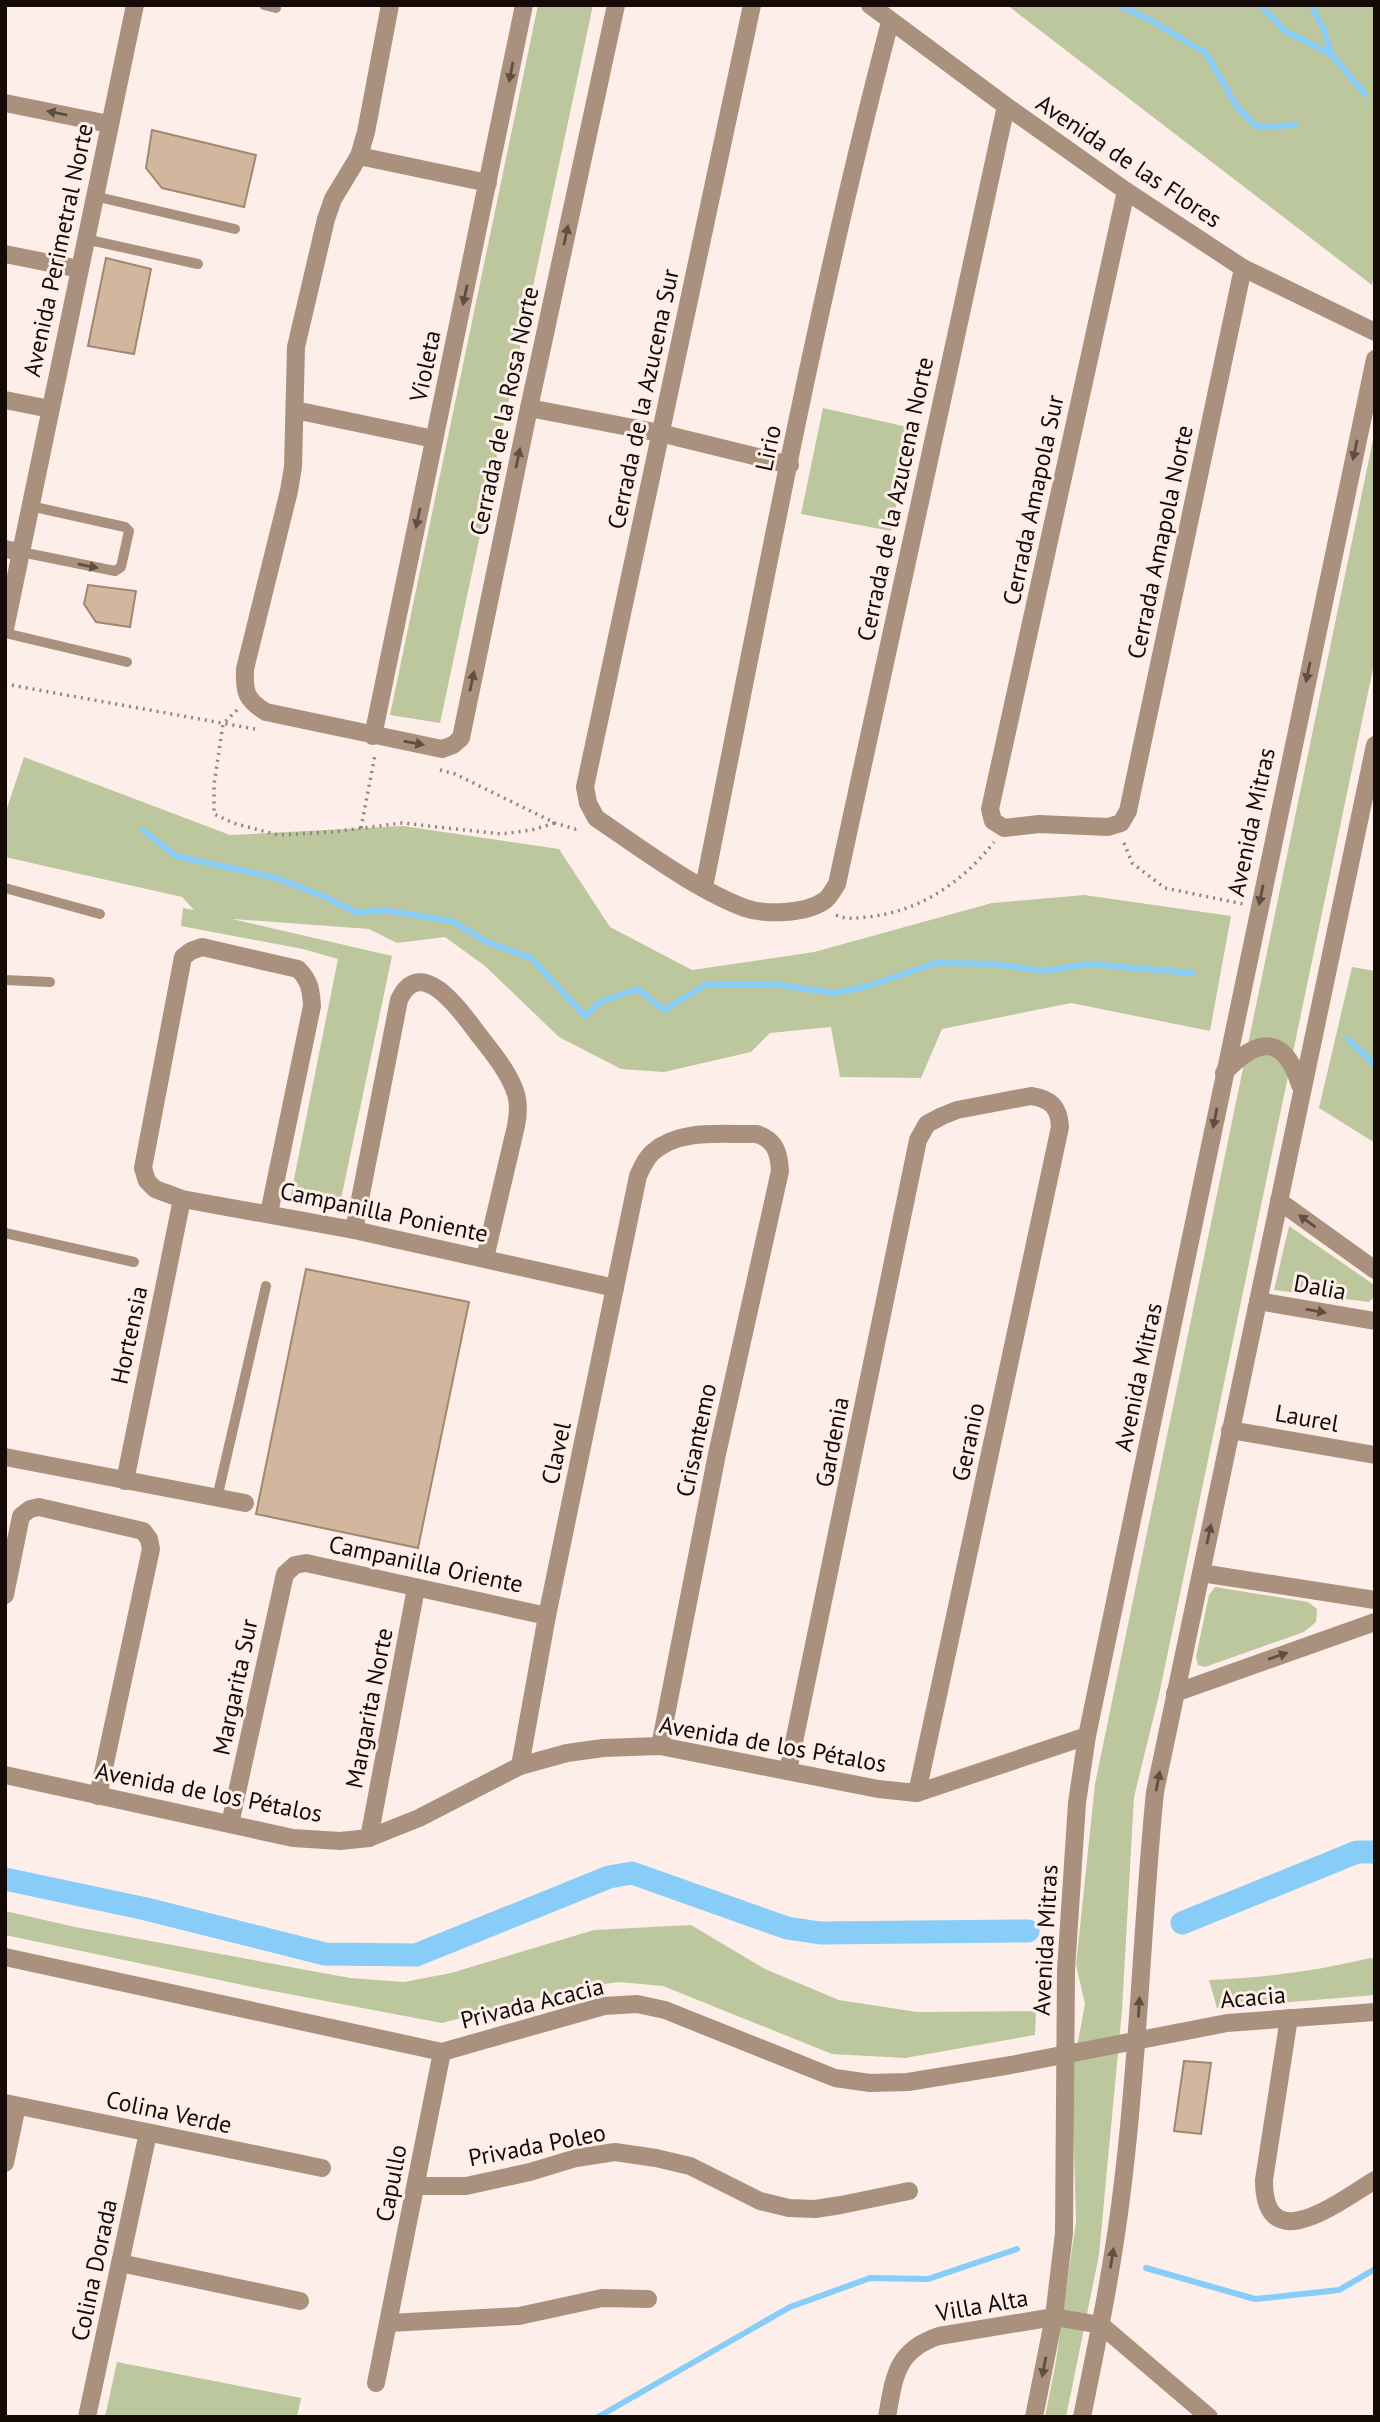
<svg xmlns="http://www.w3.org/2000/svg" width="1380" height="2422" viewBox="0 0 1380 2422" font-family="'PT Sans',sans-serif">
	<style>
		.green { fill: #bdc79e }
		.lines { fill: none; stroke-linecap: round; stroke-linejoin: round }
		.stream { stroke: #88cdf8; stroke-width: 6 }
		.canal { stroke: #88cdf8; stroke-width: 23 }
		.building { fill: #d2b79e; stroke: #a28871; stroke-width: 2 }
		.path { stroke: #91837f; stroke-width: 3.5; stroke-dasharray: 2 5; stroke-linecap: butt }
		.service { stroke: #aa917d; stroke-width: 10 }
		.minor { stroke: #aa917d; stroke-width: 18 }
		.tertiary { stroke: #aa917d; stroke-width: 18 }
		.oneway { fill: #604e42 }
		.labels { text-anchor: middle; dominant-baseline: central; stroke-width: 6; stroke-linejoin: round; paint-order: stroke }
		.street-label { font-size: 24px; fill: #160a06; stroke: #fdeee9 }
	</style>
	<rect width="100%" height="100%" fill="#fdeee9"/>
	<!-- green -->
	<g class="green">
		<polygon points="538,5 593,5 440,723 390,715"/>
		<polygon points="1007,5 1375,5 1375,268 1372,285"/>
		<polygon points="823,408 912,428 891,531 801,514"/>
		<polygon points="1375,430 1375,659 1159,1695 1134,1797 1122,2010 1099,2255 1066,2417 1045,2417 1056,2361 1076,2221 1072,2073 1085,2004 1076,1965 1095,1784"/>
		<polygon points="24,757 230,835 403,826 559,849 610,927 692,970 814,952 992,903 1084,895 1231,916 1210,1031 1071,1003 942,1029 921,1078 840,1077 831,1027 770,1033 751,1052 664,1072 621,1069 559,1037 485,966 445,937 397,943 369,929 232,919 392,956 340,1204 290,1199 338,959 303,949 181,926 183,908 194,910 182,897 5,857 5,814"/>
		<polygon points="1352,967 1375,971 1375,1143 1319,1108"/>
		<polygon points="1289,1226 1373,1284 1375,1296 1369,1302 1274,1290"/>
		<polygon points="1215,1587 1308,1602 1317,1609 1316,1622 1304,1632 1205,1667 1198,1665 1196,1657 1209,1595"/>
		<polygon points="5,1911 75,1927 350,1978 404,1982 451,1973 594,1930 691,1925 765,1969 839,2000 917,2012 1036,2011 1035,2035 905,2058 832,2054 663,1986 618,1982 572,1989 442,2023 262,1989 5,1935"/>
		<path d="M 1370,1958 L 1375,1959 L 1375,1995 L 1217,2008 L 1209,1980 C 1262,1978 1317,1971 1370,1958 Z"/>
		<polygon points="117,2362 301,2398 297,2417 105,2417"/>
	</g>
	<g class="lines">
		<!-- stream -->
		<g class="stream">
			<polyline points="1118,5 1150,20 1206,53 1237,107 1257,127 1295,125"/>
			<polyline points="1260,5 1285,31 1331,54"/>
			<polyline points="1311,5 1323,27 1331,54 1365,94"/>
			<polyline points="143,830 176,856 276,878 323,896 357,913 382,910 452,921 485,941 531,958 585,1016 600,1002 638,989 664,1010 707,984 773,984 835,993 868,986 936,963 994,964 1044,971 1089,964 1192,973"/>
			<polyline points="1348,1039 1375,1065"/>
			<polyline points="1146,2268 1255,2299 1339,2290 1375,2269"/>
			<polyline points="598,2417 790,2307 870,2278 928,2279 1017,2249"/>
		</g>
		<!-- canal -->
		<g class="canal">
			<polyline points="5,1879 146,1909 325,1954 416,1955 609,1877 632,1873 787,1928 820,1933 1028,1931"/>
			<polyline points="1182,1923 1357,1852 1375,1852"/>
		</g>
	</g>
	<!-- building -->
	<g class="building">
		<polygon points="152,130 256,155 244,207 162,188 146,168"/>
		<polygon points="106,258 151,269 134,354 88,346"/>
		<polygon points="88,585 136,591 130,627 96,622 84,604"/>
		<polygon points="306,1269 469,1302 418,1548 256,1514"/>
		<polygon points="1184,2061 1211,2063 1201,2134 1174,2131"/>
	</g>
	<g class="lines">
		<!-- path -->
		<g class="path">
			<polyline points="5,684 255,729"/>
			<polyline points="237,710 223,724 214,785 214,814 233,823 278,835 332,832 402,823 501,834 532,830 555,823"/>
			<polyline points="440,770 455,774 555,823 575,829 579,827"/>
			<polyline points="361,828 375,755"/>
			<polyline points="1124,843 1132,863 1165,888 1243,904"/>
			<path d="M 836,915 C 847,920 856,918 867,917 C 919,912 963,882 994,842"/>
		</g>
		<!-- service -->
		<g class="service">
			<polyline points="264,5 276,8"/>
			<polyline points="94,196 235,229"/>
			<polyline points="85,239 198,264"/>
			<polyline points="21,552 115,571 121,567 129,531 125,527 30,506"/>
			<polyline points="5,633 127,662"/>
			<polyline points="5,888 100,914"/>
			<polyline points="5,980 50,982"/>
			<polyline points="5,1233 134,1262"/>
			<polyline points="217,1498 266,1286"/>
		</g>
		<!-- minor -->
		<g class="minor">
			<path d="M 390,5 L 366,132 L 359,156 L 333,199 L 326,219 L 296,347 L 293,467 L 289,491 L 245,669 C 244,692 246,700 266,712 L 442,749 L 453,745 L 461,738 L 529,408 L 616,5"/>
			<path d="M 752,5 L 585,787 L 588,803 L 596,818 C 639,847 696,890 745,908 C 765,915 805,914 824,901 C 829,898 833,890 837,884 L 1006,106"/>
			<polyline points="870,5 1006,106 1126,191 1243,268 1375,332"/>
			<polyline points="5,103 109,124"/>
			<polyline points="359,156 488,183"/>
			<polyline points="1126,191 990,809 993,821 1004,828 1039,824 1108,827 1121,823 1128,811 1243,268"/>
			<polyline points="5,254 79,269"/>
			<polyline points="5,400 50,409"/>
			<polyline points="529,408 660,433 790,465"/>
			<polyline points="295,410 434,439"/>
			<polyline points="5,549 21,552"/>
			<polyline points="373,736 524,5"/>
			<path d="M 704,887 C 762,598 815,307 890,22"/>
			<polyline points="1279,1201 1375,1270"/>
			<path d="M 269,1213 L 312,1006 C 311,990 310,981 298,969 L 202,947 L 191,951 L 183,957 L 143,1168 L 147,1181 L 155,1189 L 182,1199 L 354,1230 L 615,1288"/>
			<path d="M 354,1230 L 399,1000 C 421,952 463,1014 478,1034 C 492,1052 509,1072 516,1094 C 519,1104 518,1116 516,1126 L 485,1258"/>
			<polyline points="1258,1301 1375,1321"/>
			<polyline points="1230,1430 1375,1455"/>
			<polyline points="5,1457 245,1503"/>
			<polyline points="125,1481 182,1199"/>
			<polyline points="1201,1573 1375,1600"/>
			<polyline points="5,1595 21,1516 30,1509 39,1507 143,1531 149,1539 151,1549 98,1796"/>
			<polyline points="1175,1693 1375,1622"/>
			<path d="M 520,1766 L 547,1616 L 638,1176 C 642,1167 646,1158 653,1152 C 680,1128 723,1135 757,1134 C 775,1140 779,1152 780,1171 L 717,1454 L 660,1746"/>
			<path d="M 788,1771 L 918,1140 L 927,1124 L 942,1116 L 957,1110 L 1031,1096 C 1051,1099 1059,1107 1060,1127 L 917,1793"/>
			<polyline points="5,1775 293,1838 340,1841 369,1838 419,1818 520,1766 567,1753 603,1748 660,1746 878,1789 917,1793 1087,1736"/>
			<polyline points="230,1824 285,1574 295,1565 306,1563 547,1616"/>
			<polyline points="369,1838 416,1588"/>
			<polyline points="5,1957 442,2052 604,2006 637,2004 665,2010 835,2078 870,2083 908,2082 1011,2065 1227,2023 1375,2012"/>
			<path d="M 1289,2018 L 1264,2180 C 1264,2261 1340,2201 1375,2180"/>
			<polyline points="5,2103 322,2168"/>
			<polyline points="5,2163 17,2106"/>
			<polyline points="416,2186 466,2186 530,2172 576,2158 615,2152 656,2158 690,2166 760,2201 789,2208 815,2209 841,2205 909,2191"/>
			<polyline points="120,2263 300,2301"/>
			<polyline points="389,2323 519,2316 602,2298 648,2299"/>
			<polyline points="376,2383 442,2052"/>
			<polyline points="87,2417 148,2133"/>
			<path d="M 887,2417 C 894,2377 896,2350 939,2336 L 1054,2317 L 1101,2325 L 1209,2417"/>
		</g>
		<!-- tertiary -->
		<g class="tertiary">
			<polyline points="5,629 135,5"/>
			<path d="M 1224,1073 C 1257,1038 1284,1033 1300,1085"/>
			<path d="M 1034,2417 L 1054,2317 L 1064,2233 L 1066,1970 L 1077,1803 L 1087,1736 C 1183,1277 1277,818 1375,359"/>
			<path d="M 1082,2417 C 1098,2339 1114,2261 1123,2182 C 1139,2052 1142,1922 1155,1792 L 1375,745"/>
		</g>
	</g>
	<!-- one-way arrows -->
	<defs><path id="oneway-solid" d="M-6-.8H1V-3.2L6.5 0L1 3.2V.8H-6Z" transform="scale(1.75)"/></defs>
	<g class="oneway">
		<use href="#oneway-solid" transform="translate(511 72) rotate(101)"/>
		<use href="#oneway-solid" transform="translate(57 113) rotate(-169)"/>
		<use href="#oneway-solid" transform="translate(566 235) rotate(-78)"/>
		<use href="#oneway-solid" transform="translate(465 295) rotate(102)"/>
		<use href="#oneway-solid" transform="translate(1355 450) rotate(102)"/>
		<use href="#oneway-solid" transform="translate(518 458) rotate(-78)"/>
		<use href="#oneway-solid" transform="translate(418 518) rotate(102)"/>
		<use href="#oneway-solid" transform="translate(88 566) rotate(11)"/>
		<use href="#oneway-solid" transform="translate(1308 672) rotate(102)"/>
		<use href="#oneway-solid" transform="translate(472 681) rotate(-78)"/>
		<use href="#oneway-solid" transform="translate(414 743) rotate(10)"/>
		<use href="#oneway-solid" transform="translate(1261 895) rotate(102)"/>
		<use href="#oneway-solid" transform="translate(1215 1118) rotate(101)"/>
		<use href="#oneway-solid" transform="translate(1307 1221) rotate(-144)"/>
		<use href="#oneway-solid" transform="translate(1316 1311) rotate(10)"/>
		<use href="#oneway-solid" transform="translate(1209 1534) rotate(-78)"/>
		<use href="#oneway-solid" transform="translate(1278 1656) rotate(-19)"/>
		<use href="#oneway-solid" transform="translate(1158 1781) rotate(-79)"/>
		<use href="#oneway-solid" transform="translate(1139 2007) rotate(-87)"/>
		<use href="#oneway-solid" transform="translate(1112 2258) rotate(-81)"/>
		<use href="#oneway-solid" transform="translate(1044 2367) rotate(101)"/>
	</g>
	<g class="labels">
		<!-- street labels -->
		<g class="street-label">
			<text transform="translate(1129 161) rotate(34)">Avenida de las Flores</text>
			<text transform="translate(58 250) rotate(-78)">Avenida Perimetral Norte</text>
			<text transform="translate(425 366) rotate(-78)">Violeta</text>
			<text transform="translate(643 399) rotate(-78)">Cerrada de la Azucena Sur</text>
			<text transform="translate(504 411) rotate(-78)">Cerrada de la Rosa Norte</text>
			<text transform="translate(768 448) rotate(-78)">Lirio</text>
			<text transform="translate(895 499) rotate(-78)">Cerrada de la Azucena Norte</text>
			<text transform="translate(1033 500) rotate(-78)">Cerrada Amapola Sur</text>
			<text transform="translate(1160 542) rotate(-78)">Cerrada Amapola Norte</text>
			<text transform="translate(1251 822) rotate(-78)">Avenida Mitras</text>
			<text transform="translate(384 1212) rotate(12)">Campanilla Poniente</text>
			<text transform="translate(1320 1287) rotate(10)">Dalia</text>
			<text transform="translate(129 1335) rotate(-78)">Hortensia</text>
			<text transform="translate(1138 1377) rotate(-78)">Avenida Mitras</text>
			<text transform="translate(1307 1418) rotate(10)">Laurel</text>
			<text transform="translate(696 1440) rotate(-78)">Crisantemo</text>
			<text transform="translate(832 1442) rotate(-79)">Gardenia</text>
			<text transform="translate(968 1442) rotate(-78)">Geranio</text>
			<text transform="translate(556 1453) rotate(-78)">Clavel</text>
			<text transform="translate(426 1564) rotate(12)">Campanilla Oriente</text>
			<text transform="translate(235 1687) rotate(-78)">Margarita Sur</text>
			<text transform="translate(369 1708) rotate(-79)">Margarita Norte</text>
			<text transform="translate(773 1744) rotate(10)">Avenida de los Pétalos</text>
			<text transform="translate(209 1792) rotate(11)">Avenida de los Pétalos</text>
			<text transform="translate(1045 1940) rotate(-87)">Avenida Mitras</text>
			<text transform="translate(1253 1997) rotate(-5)">Acacia</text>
			<text transform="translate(532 2003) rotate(-14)">Privada Acacia</text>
			<text transform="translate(169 2112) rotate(12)">Colina Verde</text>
			<text transform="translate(537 2145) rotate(-11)">Privada Poleo</text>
			<text transform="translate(391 2183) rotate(-79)">Capullo</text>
			<text transform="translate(94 2270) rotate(-78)">Colina Dorada</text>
			<text transform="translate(982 2305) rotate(-10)">Villa Alta</text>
		</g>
	</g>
	<!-- border -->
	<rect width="1380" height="2422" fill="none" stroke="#160a06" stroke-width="14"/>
</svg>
